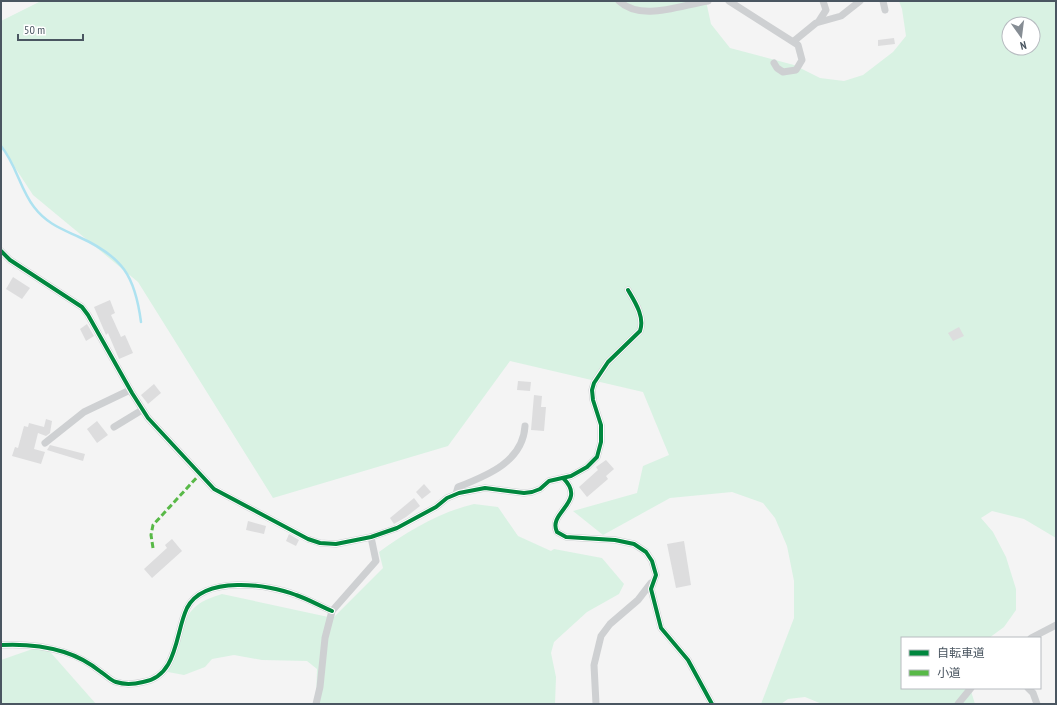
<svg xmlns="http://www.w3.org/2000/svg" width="1057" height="705" viewBox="0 0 1057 705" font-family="'PT Sans Narrow','Noto Sans JP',sans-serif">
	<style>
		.green { fill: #d9f2e3; fill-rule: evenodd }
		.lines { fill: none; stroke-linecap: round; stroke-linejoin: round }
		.stream { stroke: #aee2f0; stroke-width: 2.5 }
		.building { fill: #ddddde }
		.street { stroke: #ced0d2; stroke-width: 7 }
		.quiet { stroke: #58b947; stroke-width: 3; stroke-dasharray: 6 3; stroke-linecap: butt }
		.cycleway-casing { stroke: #fff; stroke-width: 6 }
		.cycleway { stroke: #00873e; stroke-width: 4 }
	</style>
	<rect width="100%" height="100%" fill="#f4f4f4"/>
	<!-- green -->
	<g class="green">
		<path d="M 41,1 L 706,1 L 711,24 L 730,48 L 794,65 L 820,78 L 844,81 L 863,75 L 893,52 L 906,36 L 902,9 L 899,1 L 1056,1 L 1056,538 L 1024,519 L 992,511 L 981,518 L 993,532 L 1006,557 L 1016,589 L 1016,610 L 1004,627 L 989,638 L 902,638 L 902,688 L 970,688 L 975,704 L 822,704 L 805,697 L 788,699 L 781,704 L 761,704 L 794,618 L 794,581 L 787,546 L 775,518 L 763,503 L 732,492 L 670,498 L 603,535 L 573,511 L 637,493 L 643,466 L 669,455 L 643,392 L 510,361 L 448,446 L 273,498 L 138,282 L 33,195 L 1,146 L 1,21 ZM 1009,24 L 1033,24 L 1033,48 L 1009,48 Z"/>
		<path d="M 474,504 L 498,507 L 518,536 L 551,551 L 554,549 L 602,558 L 624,584 L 619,594 L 587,612 L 554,642 L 551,653 L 556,677 L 555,704 L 316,704 L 317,669 L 307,661 L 262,660 L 234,655 L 212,659 L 205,667 L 184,675 L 168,672 C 174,655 181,620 194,608 C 201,601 212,597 222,594 L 333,618 L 383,568 L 379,552 C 408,531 440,512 474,504 Z"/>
		<polygon points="44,645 96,704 1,704 1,660"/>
	</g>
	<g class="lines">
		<!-- stream -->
		<path class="stream" d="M 1,146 C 16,164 20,189 34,207 C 47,224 62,229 79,237 C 123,257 135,276 141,322"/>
	</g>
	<!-- building -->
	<g class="building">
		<polygon points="894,38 895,44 878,46 878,40"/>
		<polygon points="13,277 30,288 22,299 6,289"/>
		<polygon points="110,300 115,313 111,315 121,337 125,335 133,353 119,359 108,333 106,335 94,307"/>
		<polygon points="87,324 94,336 86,341 80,329"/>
		<polygon points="959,327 964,336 953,341 948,333"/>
		<polygon points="518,381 531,382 530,391 517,390"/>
		<polygon points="154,384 161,393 148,404 141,395"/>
		<polygon points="534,395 542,396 541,407 546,407 544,431 531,430"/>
		<polygon points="46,419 52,421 50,433 46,436 38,433 34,449 45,452 41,464 12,456 15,447 18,448 24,426 28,427 29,423 44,427"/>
		<polygon points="97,421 108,435 97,443 87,429"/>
		<polygon points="50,445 85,454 83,461 47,450"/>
		<polygon points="606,460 614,469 606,476 608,479 587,497 579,487 598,470 596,467"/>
		<polygon points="424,484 431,492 422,499 416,492"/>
		<polygon points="414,498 420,506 406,517 394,524 390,518"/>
		<polygon points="248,521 266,526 264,534 246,530"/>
		<polygon points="289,534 299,540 296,546 286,541"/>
		<polygon points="172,539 182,551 152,578 144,569 167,548 165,545"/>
		<polygon points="684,541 691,585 676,588 667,544"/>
	</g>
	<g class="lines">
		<!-- street -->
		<g class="street">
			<path d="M 619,1 C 641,22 681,5 708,1"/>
			<polyline points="729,1 798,45 802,60 796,70 783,72 777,68 774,63"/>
			<polyline points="883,1 885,10"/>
			<polyline points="819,21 826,10 823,1"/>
			<polyline points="794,41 816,23 841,16 860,1"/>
			<path d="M 1,251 L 10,260 L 82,307 L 88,315 L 132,393 L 148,418 L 214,489 L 308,539 L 320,543 L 336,544 L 371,537 L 397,528 L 436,507 L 447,498 L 459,493 L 485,488 L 524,493 L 532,492 L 540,489 L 549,481 L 571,476 L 587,467 L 597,457 L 601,442 L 601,425 L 593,400 L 592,390 L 594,383 L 608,362 L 640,331 C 645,317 635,302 628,290"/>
			<polyline points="114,427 142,410"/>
			<polyline points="45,443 84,412 130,390"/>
			<path d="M 563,478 C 588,502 547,512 557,532 L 566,537 L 615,540 L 634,544 L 646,552 L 652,561 L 656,575 L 651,589 L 661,628 L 688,660 L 712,704"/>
			<path d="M 456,494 L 458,487 C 486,476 523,462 525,426"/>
			<polyline points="1031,638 1056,625"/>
			<path d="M 1,645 C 21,644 45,646 64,652 C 77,656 91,664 101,672 C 106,675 110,680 116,682 C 125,685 135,684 143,682 C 178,676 175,633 187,608 C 204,575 268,584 296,595 C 308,599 320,606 332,611"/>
			<polyline points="1028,688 1033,693 1037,704"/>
			<polyline points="316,704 320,687 325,638 332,611 376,561 371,537"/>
			<polyline points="596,704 594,665 601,636 610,624 638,600 651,583"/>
			<polyline points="958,704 971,688"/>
		</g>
		<!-- quiet -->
		<polyline class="quiet" points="153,548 151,535 153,525 200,474"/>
		<defs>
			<g id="cycleway">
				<path d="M 1,251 L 10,260 L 82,307 L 88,315 L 132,393 L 148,418 L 214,489 L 308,539 L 320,543 L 336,544 L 371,537 L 397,528 L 436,507 L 447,498 L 459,493 L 485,488 L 524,493 L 532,492 L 540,489 L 549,481 L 571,476 L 587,467 L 597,457 L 601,442 L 601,425 L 593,400 L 592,390 L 594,383 L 608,362 L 640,331 C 645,317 635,302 628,290"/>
				<path d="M 563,478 C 588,502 547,512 557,532 L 566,537 L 615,540 L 634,544 L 646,552 L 652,561 L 656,575 L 651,589 L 661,628 L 688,660 L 712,704"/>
				<path d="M 1,645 C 21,644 45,646 64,652 C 77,656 91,664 101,672 C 106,675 110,680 116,682 C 125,685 135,684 143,682 C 178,676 175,633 187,608 C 204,575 268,584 296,595 C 308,599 320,606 332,611"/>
			</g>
		</defs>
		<!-- cycleway casing -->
		<use href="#cycleway" class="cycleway-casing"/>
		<!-- cycleway -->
		<use href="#cycleway" class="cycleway"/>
	</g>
	<!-- border -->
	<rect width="1057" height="705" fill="none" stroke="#4a5661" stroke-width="4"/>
	<!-- legend -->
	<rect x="901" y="637" width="140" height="52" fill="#ffffff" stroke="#b7bbc0"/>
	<rect x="909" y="650" width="20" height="6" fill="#00873e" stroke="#b7bbc0"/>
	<text x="937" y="657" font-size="12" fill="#4a5661">自転車道</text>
	<rect x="909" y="670" width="20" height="6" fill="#58b947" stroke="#b7bbc0"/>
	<text x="937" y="677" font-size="12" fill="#4a5661">小道</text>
	<!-- north arrow -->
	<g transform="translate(1021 36) rotate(166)"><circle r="19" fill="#ffffff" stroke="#b7bbc0"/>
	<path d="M0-3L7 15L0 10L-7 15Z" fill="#868d94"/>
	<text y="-6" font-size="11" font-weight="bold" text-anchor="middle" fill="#4a5661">N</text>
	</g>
	<!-- scale -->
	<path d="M18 34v6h65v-6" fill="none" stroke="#4a5661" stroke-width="2"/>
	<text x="24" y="34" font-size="12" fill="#4a5661" stroke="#ffffff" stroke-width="3" paint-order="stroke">50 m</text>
</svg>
